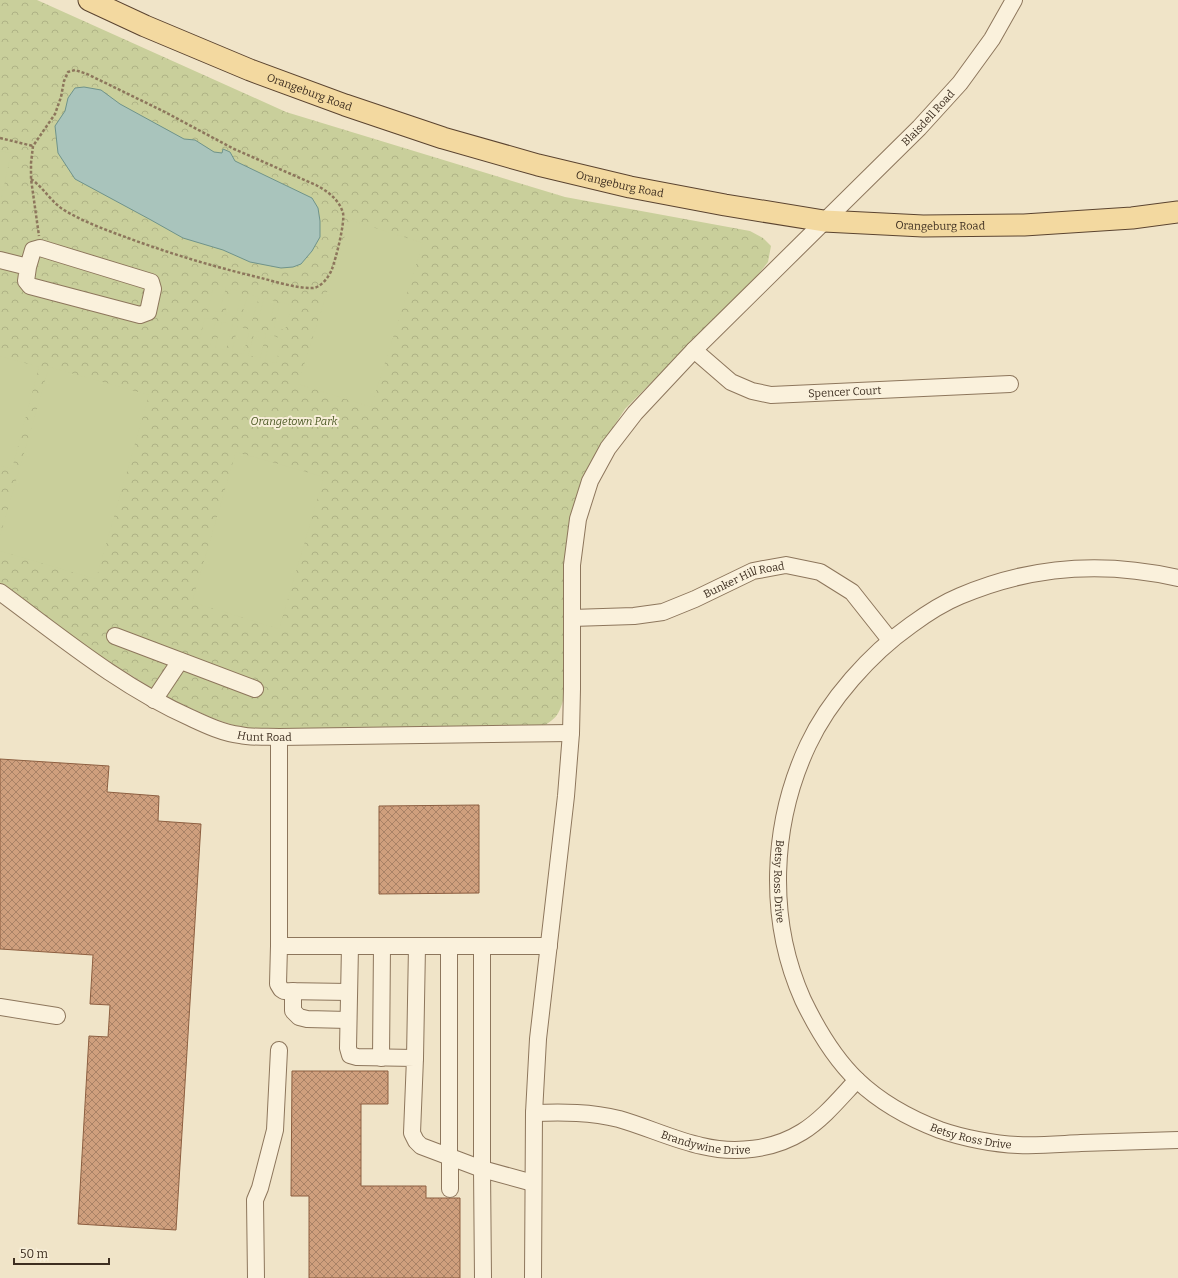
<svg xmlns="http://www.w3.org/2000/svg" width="1178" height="1278" viewBox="0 0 1178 1278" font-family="Bitter,serif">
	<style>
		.park { fill: url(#park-crowns) }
		.garden { fill: #c9cf9b }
		.water { fill: #a9c4bc; stroke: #6f938a }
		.building { fill: url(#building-cross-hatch); stroke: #8d5f41 }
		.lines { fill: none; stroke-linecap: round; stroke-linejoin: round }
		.minor-casing { stroke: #8d765c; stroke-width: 18 }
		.major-casing { stroke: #5b4430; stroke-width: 23 }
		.path { stroke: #8d765c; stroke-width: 2.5; stroke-dasharray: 3 2; stroke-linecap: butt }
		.minor { stroke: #faf1dc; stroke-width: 16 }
		.major { stroke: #f3d9a0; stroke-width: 21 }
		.labels { text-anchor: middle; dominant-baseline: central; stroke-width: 4; stroke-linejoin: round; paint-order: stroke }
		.street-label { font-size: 11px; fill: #3d2e20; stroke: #f7eed8 }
		.park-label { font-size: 11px; font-style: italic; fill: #4d5a26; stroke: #f7eed8 }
	</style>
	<defs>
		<pattern id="park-crowns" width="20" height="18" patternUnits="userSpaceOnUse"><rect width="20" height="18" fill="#c9cf9b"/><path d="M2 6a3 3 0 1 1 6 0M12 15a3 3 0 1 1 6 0" fill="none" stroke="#aeb285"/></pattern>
		<pattern id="building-cross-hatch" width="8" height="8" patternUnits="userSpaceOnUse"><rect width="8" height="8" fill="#cf9f7d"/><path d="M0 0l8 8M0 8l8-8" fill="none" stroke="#a98266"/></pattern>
	</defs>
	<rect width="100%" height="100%" fill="#f0e4c8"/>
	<!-- park -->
	<path class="park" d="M 0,0 L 37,0 L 286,112 L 565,197 L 750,231 L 763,238 L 771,246 L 768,262 L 757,276 L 625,409 L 597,452 L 572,510 L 564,697 C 559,716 556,719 538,729 L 245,729 L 212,718 L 173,700 L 145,684 L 77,641 L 0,587 Z"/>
	<!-- garden -->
	<g class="garden">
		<polygon points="0,151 11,153 0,205"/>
		<polygon points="350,220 423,243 371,407 298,384"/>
		<polygon points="214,284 226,288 219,312 208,309"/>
		<polygon points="231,289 242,292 236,317 225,314"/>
		<polygon points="248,294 259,297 252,321 241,318"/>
		<polygon points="264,298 275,301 269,325 258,322"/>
		<polygon points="280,302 292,305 285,330 274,327"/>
		<polygon points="205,318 216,320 210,345 199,342"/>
		<polygon points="222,322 233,325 226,350 215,347"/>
		<polygon points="238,326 250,330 243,354 232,351"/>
		<polygon points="255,331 266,334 260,358 248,355"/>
		<polygon points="271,335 282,339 276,363 265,360"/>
		<polygon points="0,356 39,367 12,469 0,466"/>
		<polygon points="49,367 149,395 96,579 0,551 0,536"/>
		<polygon points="236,452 324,477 279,629 192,602"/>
	</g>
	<!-- water -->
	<polygon class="water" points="84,87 101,90 120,104 184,139 195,140 214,152 222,153 223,149 230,152 235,161 312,198 318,208 320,221 320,237 312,251 301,264 293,267 281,268 250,262 223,250 183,238 151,220 75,179 58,153 55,126 65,111 68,98 75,88"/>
	<!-- building -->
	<g class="building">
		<polygon points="0,759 109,766 107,792 159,796 158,821 201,824 176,1230 78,1224 89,1036 108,1037 110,1005 90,1004 93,955 0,949"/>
		<polygon points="479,805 479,893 379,894 379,806"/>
		<polygon points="292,1071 388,1071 388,1104 361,1104 361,1186 426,1186 426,1198 460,1198 460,1278 309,1278 309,1196 291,1196"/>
	</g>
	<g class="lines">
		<defs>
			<g id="minor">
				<polyline points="0,260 28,267 33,250 40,248 151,282 153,289 148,312 140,315 30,286 26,281 28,267"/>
				<path id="s1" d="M 694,350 L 731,382 L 752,391 L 771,395 L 1010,384"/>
				<path id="s2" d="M 1178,578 C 1104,561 1030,566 960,596 C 943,603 926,614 911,625 C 870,654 829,700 808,745 C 771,824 767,920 803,1000 C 817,1029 834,1058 857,1080 C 880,1102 911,1119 940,1130 C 963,1138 994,1144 1018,1145 C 1039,1146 1060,1144 1081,1143 C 1113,1142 1146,1141 1178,1140"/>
				<path id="s3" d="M 0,592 C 61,637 121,687 191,718 C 206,725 223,733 240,735 C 252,738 266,736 279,737 L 571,733"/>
				<path id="s4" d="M 572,618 L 634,616 L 663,612 L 695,599 L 753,571 L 786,565 L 820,572 L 852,592 L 890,640"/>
				<polyline points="115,636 255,689"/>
				<polyline points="154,700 180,661"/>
				<polyline points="279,737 279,946 549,946"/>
				<polyline points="279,946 278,984 281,989 284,991 349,992"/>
				<polyline points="350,946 348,1048 350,1055 357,1057 415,1058 412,1133 416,1141 421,1146 482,1169 533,1183"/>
				<polyline points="293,991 293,1011 299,1017 307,1019 348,1020"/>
				<polyline points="0,1007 57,1016"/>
				<polyline points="381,1058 382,946"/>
				<polyline points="415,1058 417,946"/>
				<path id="s5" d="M 534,1113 C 563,1112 591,1112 619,1119 C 647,1127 674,1140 702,1146 C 735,1154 773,1150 802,1132 C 823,1119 840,1098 857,1080"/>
				<polyline points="448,1156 449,1152 449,946"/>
				<polyline points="480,1168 482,1163 482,946"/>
				<polyline points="482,1169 483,1278"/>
				<polyline points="450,1189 450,1157"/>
				<polyline points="256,1278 255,1200 260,1188 275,1130 279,1050"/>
				<path id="s6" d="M 533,1278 L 534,1113 L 538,1039 L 566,796 L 571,733 L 572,689 L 572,565 L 578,519 L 590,481 L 608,448 L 635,413 L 694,350 L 919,128 L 960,83 L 992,39 L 1014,0"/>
			</g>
			<g id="major">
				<path id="s7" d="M 89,0 L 145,26 L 250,70 L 345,105 L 443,138 L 538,165 L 630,187 L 725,205 L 824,221 L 923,226 L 1024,225 L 1132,218 L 1178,212"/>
			</g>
		</defs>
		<!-- minor casing -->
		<use href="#minor" class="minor-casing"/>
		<!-- major casing -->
		<use href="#major" class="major-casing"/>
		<!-- path -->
		<g class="path">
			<polyline points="0,138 33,146"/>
			<path d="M 31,179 C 44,188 51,202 64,210 C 84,222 106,230 128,238 C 171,254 215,267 261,278 C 277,282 295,288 311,288 C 320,289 329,277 332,269 C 336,258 345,223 343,213 C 339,199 327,191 316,185 L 234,149 L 163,111 L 87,74 L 75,70 L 68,72 L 64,81 L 61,97 L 55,114 L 33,146 L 31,163 L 31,179 L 39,236"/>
		</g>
		<!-- minor -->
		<use href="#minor" class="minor"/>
		<!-- major -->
		<use href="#major" class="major"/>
	</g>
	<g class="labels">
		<!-- street labels -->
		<g class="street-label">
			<text stroke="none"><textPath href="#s7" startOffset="239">Orangeburg Road</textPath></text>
			<text stroke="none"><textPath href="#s6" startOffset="1299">Blaisdell Road</textPath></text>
			<text stroke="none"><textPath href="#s7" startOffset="563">Orangeburg Road</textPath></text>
			<text stroke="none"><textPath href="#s7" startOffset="887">Orangeburg Road</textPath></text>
			<text stroke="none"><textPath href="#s1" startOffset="165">Spencer Court</textPath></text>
			<text stroke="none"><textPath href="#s4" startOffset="179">Bunker Hill Road</textPath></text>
			<text stroke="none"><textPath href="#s3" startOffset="306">Hunt Road</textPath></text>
			<text stroke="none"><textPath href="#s2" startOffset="580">Betsy Ross Drive</textPath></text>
			<text stroke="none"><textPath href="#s2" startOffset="928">Betsy Ross Drive</textPath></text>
			<text stroke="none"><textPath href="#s5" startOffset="176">Brandywine Drive</textPath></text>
		</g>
		<!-- park labels -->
		<g class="park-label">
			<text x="294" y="421">Orangetown Park</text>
		</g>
	</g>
	<!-- scale -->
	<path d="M14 1258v6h95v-6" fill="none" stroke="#3d2e20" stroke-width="2"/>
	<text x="20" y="1258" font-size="12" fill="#3d2e20" stroke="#f7eed8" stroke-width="3" paint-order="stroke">50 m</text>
</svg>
